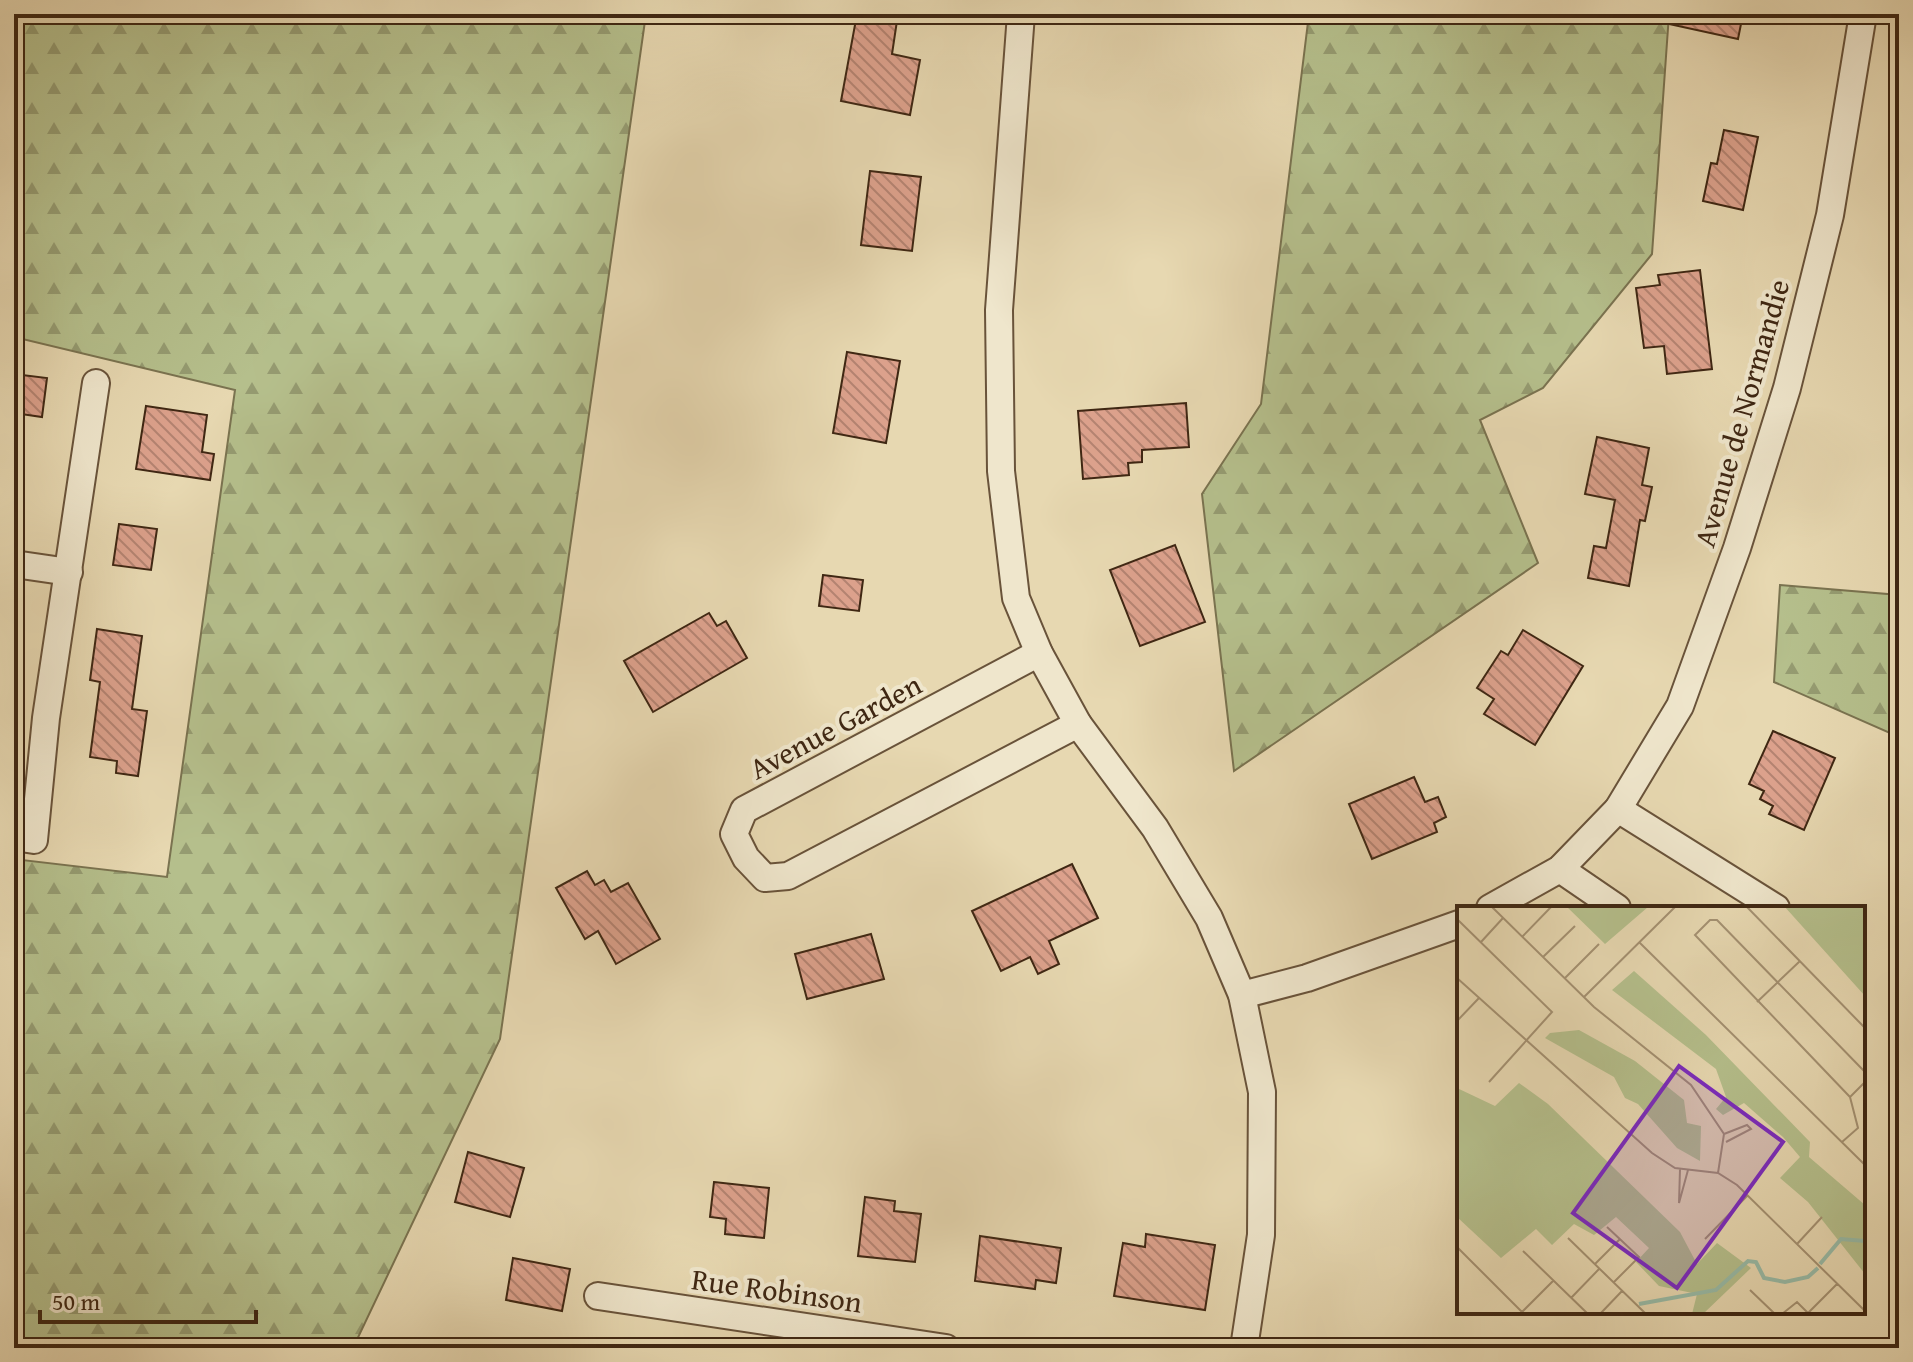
<svg xmlns="http://www.w3.org/2000/svg" width="1913" height="1362" viewBox="0 0 1913 1362" font-family="'Gentium Book Plus',serif">
	<style>
		.forest { fill: url(#forest-firs); stroke: #7a7350; stroke-width: 2 }
		.building { fill: url(#building-back-hatch); stroke: #3f2713; stroke-width: 2 }
		.lines { fill: none; stroke-linecap: round; stroke-linejoin: round }
		.street-casing { stroke: #69533a; stroke-width: 30 }
		.street { stroke: #efe6cc; stroke-width: 26 }
		.labels { text-anchor: middle; dominant-baseline: central; stroke-width: 8; stroke-linejoin: round; paint-order: stroke }
		.street-label { font-size: 30px; fill: #3f2713; stroke: #efe6cc }
		.inset-river { fill: none; stroke: #98bba7; stroke-width: 4 }
		.inset-road { fill: none; stroke: #a49172; stroke-width: 2 }
		.view { fill: #7b2cbf; fill-opacity: 0.15; stroke: #7b2cbf; stroke-width: 4 }
		.inset-edge { fill: none; stroke: #3f2713; stroke-width: 4 }
	</style>
	<defs>
		<pattern id="forest-firs" width="22" height="20" patternUnits="userSpaceOnUse" patternTransform="scale(2)"><rect width="22" height="20" fill="#b5bf8c"/><path d="M5 1l3.5 6h-7zM16 11l3.5 6h-7z" fill="#959b71"/></pattern>
		<pattern id="building-back-hatch" width="6" height="6" patternUnits="userSpaceOnUse" patternTransform="scale(2)"><rect width="6" height="6" fill="#dca18c"/><path d="M-1 5l2 2M0 0l6 6M5-1l2 2" fill="none" stroke="#b48371"/></pattern>
	</defs>
	<rect width="100%" height="100%" fill="#e7d8b1"/>
	<filter id="stains"><feTurbulence type="fractalNoise" baseFrequency=".0025" numOctaves="4"/><feColorMatrix values="0 0 0 0 .2 0 0 0 0 .09 0 0 0 0 .02 0 0 0 .5 -.17"/></filter>
	<radialGradient id="worn" r=".72"><stop offset=".6" stop-color="#630" stop-opacity="0"/><stop offset="1" stop-color="#630" stop-opacity=".3"/></radialGradient>
	<!-- forest -->
	<g class="forest">
		<polygon points="14,14 646,14 500,1039 353,1348 14,1348 14,859 167,877 235,390 14,337"/>
		<polygon points="1309,14 1669,14 1652,254 1543,388 1480,420 1538,563 1234,771 1202,494 1261,404"/>
		<polygon points="1780,585 1899,595 1899,737 1774,682"/>
	</g>
	<!-- building -->
	<g class="building">
		<polygon points="857,14 898,14 892,54 920,60 910,115 841,101"/>
		<polygon points="1670,14 1743,14 1738,39 1669,24"/>
		<polygon points="1724,130 1758,137 1743,210 1703,201 1711,163 1717,164"/>
		<polygon points="870,171 921,177 912,251 861,245"/>
		<polygon points="1700,270 1712,369 1667,374 1664,346 1644,348 1636,288 1660,285 1658,275"/>
		<polygon points="847,352 900,361 886,443 833,433"/>
		<polygon points="14,374 47,378 42,417 14,413"/>
		<polygon points="1186,403 1189,447 1142,450 1142,462 1128,463 1129,475 1083,479 1078,411"/>
		<polygon points="146,406 207,415 202,452 214,454 210,480 136,469"/>
		<polygon points="1597,437 1649,448 1642,485 1652,487 1645,521 1640,520 1629,586 1588,578 1594,546 1606,548 1615,500 1585,494"/>
		<polygon points="119,524 157,529 151,570 113,565"/>
		<polygon points="1175,545 1205,622 1140,646 1110,570"/>
		<polygon points="823,575 863,580 859,611 819,606"/>
		<polygon points="709,613 717,626 726,621 747,658 653,712 624,661"/>
		<polygon points="97,629 142,636 132,709 147,711 138,776 116,773 117,761 90,757 100,682 90,680"/>
		<polygon points="1523,630 1583,666 1535,745 1484,714 1494,699 1477,688 1501,651 1508,655"/>
		<polygon points="1773,731 1835,758 1804,830 1769,814 1773,806 1760,799 1764,791 1749,784"/>
		<polygon points="1414,777 1425,802 1438,797 1446,817 1434,823 1437,832 1372,859 1349,804"/>
		<polygon points="1072,864 1098,918 1049,941 1059,964 1038,974 1030,957 1001,971 972,911"/>
		<polygon points="587,871 595,885 604,880 611,892 628,883 660,939 616,964 598,931 585,939 556,888"/>
		<polygon points="871,934 884,979 807,999 795,954"/>
		<polygon points="468,1152 524,1168 510,1217 455,1202"/>
		<polygon points="714,1182 769,1188 764,1238 725,1234 726,1219 710,1217"/>
		<polygon points="865,1197 895,1201 894,1211 921,1214 915,1262 858,1256"/>
		<polygon points="1146,1234 1215,1245 1205,1310 1114,1296 1123,1243 1145,1247"/>
		<polygon points="980,1236 1061,1248 1056,1283 1036,1280 1035,1289 975,1281"/>
		<polygon points="513,1258 570,1269 562,1311 506,1300"/>
	</g>
	<g class="lines">
		<defs>
			<g id="street">
				<polyline points="1021,14 999,310 1001,471 1016,598 1039,653 1078,724 1155,828 1209,918 1242,995 1262,1092 1261,1235 1244,1348"/>
				<polyline points="14,564 69,572"/>
				<polyline points="1039,653 744,810 734,834 746,858 765,878 788,876 1078,724"/>
				<polyline points="1618,809 1776,908"/>
				<polyline points="14,837 34,840 46,718 96,383"/>
				<polyline points="1560,869 1617,908"/>
				<polyline points="1490,908 1560,869 1618,809 1680,706 1737,548 1787,388 1830,215 1863,14"/>
				<polyline points="1242,995 1307,978 1459,924"/>
				<polyline points="598,1296 946,1348"/>
			</g>
		</defs>
		<!-- street casing -->
		<use href="#street" class="street-casing"/>
		<!-- street -->
		<use href="#street" class="street"/>
	</g>
	<g class="labels">
		<!-- street labels -->
		<g class="street-label">
			<text transform="translate(1741 413) rotate(-74)">Avenue de Normandie</text>
			<text transform="translate(835 726) rotate(-28)">Avenue Garden</text>
			<text transform="translate(777 1290) rotate(8)">Rue Robinson</text>
		</g>
	</g>
	<!-- overview -->
	<g transform="translate(1457 906)">
		<rect width="408" height="408" fill="#e7d8b1"/>
		<path d="M 109,0 L 190,0 L 191,1 L 148,38 ZM 327,0 L 408,0 L 408,90 ZM 177,65 L 249,129 L 353,236 L 352,251 L 408,299 L 408,368 L 351,296 L 323,272 L 343,251 L 326,231 L 287,197 L 266,209 L 259,203 L 269,191 L 259,163 L 155,84 ZM 122,124 L 178,155 L 227,194 L 230,217 L 244,220 L 243,255 L 220,242 L 181,198 L 168,192 L 157,171 L 88,132 L 93,127 ZM 62,177 L 91,198 L 223,326 L 240,358 L 260,337 L 294,362 L 246,408 L 235,408 L 240,388 L 202,380 L 179,356 L 192,342 L 159,311 L 137,329 L 117,318 L 95,339 L 79,323 L 44,352 L 0,311 L 0,182 L 38,200 Z" fill="#b5bf8c"/>
		<path class="inset-river" d="M 363,358 L 384,333 L 408,335M 182,398 L 259,384 L 291,355 L 299,356 L 307,372 L 328,376 L 351,371 L 361,362"/>
		<path class="inset-road" d="M 34,0 L 137,101 L 234,179 L 267,228 L 261,267M 289,0 L 408,122M 0,13 L 95,106 L 32,176M 65,31 L 95,0M 24,36 L 46,12M 183,37 L 408,259M 86,51 L 118,20M 0,72 L 195,247 L 218,262 L 261,267 L 280,279 L 408,405M 108,72 L 142,38M 127,91 L 219,0M 300,96 L 343,55M 0,115 L 22,92M 393,191 L 238,29 L 253,14 L 260,14 L 408,166M 267,228 L 290,219 L 294,223 L 269,236M 385,236 L 401,222 L 393,191 L 408,176M 223,263 L 222,297 L 231,264M 150,321 L 182,351 L 157,376M 111,332 L 189,408M 248,333 L 291,289M 340,338 L 365,311M 0,341 L 67,408M 66,345 L 131,408M 138,358 L 163,333M 293,384 L 318,408M 114,392 L 143,362M 64,407 L 96,375M 143,408 L 165,385M 325,408 L 340,396 L 351,407 L 380,378"/>
		<path class="view" d="M 222,160 L 326,236 L 220,382 L 116,307 Z"/>
		<rect width="408" height="408" class="inset-edge"/>
	</g>
	<!-- margin -->
	<rect width="1913" height="1362" fill="none" stroke="#e7d8b1" stroke-width="48"/>
	<rect x="16" y="16" width="1881" height="1330" fill="none" stroke="#3f2713" stroke-width="4"/>
	<rect x="24" y="24" width="1865" height="1314" fill="none" stroke="#3f2713" stroke-width="2"/>
	<!-- scale -->
	<path d="M40 1310v12h216v-12" fill="none" stroke="#3f2713" stroke-width="4"/>
	<text x="52" y="1310" font-size="24" fill="#3f2713" stroke="#efe6cc" stroke-width="6" paint-order="stroke">50 m</text>
	<rect width="100%" height="100%" filter="url(#stains)"/>
	<rect width="100%" height="100%" fill="url(#worn)"/>
</svg>
